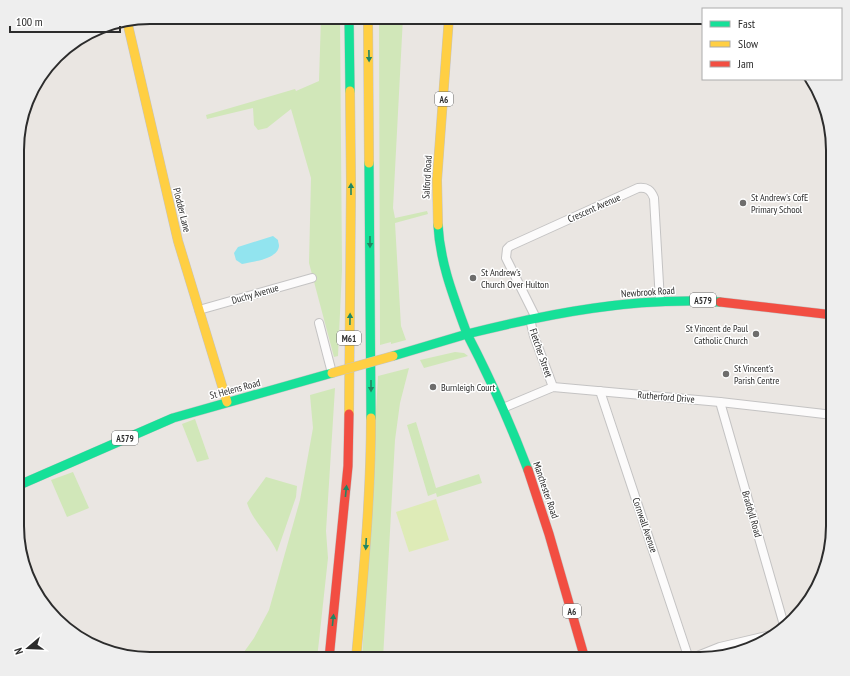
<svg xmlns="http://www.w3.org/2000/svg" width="850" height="676" viewBox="0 0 850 676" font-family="'PT Sans Narrow',sans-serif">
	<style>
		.green { fill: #d1e7b9 }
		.pitch { fill: #deebb7 }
		.water { fill: #92e4ef }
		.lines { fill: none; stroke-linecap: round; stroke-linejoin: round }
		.street-casing { stroke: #c4c3c3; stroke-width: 10 }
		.fast-casing { stroke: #c4c3c3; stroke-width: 10 }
		.slow-casing { stroke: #c4c3c3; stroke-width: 10 }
		.jam-casing { stroke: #c4c3c3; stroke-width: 10 }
		.street { stroke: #fcfbfb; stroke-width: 8 }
		.fast { stroke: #16e098; stroke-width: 9 }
		.slow { stroke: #ffcf43; stroke-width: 9 }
		.jam { stroke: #f24e42; stroke-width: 9 }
		.slow-bridge-casing { stroke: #c6c4c2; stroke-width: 10; stroke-linecap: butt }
		.slow-bridge { stroke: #ffcf43; stroke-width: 9 }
		.oneway { fill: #218662 }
		.poi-dot { fill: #6e6d6c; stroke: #fff; stroke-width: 1.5 }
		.labels { text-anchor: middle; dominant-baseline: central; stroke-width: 3; stroke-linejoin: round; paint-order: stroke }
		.shield { fill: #fff; stroke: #6b6b6b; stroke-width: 1 }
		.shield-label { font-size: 9px; font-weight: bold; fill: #2c2c2c }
		.street-label { font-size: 10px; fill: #2c2c2c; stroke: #fff }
		.poi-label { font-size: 10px; fill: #2c2c2c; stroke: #fff; text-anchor: start }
		.rim { fill: none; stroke: #2c2c2c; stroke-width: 2 }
	</style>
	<rect width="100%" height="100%" fill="#eae6e2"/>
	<!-- green -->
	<g class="green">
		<polygon points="321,17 340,17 342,270 338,356 334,357 309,263 311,178 291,109 267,128 258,130 254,125 253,108 207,119 206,115 295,89 296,91 319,81"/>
		<polygon points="379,17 403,17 393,208 395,218 427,211 428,214 395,223 401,326 406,340 391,344 391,342 380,345"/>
		<polygon points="455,352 464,353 468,356 424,368 420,360"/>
		<polygon points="409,368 400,403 395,440 383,659 362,659 378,376"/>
		<polygon points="335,388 326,531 328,558 317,659 239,659 254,638 269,610 300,500 313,428 310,395"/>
		<polygon points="195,419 209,459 197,462 182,424"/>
		<polygon points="416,422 436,488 479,474 482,483 437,497 436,493 428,496 407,425"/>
		<polygon points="73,472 89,508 67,517 51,480"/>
		<path d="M 266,477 L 297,486 L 296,497 L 277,552 C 269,534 253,522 247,503 Z"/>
	</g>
	<!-- pitch -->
	<polygon class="pitch" points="436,499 449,540 409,552 396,512"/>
	<!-- water -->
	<path class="water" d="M 273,236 L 278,240 C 278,242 279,244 279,246 C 278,259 252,262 242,264 L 236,260 L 234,253 L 238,247 Z"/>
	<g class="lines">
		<defs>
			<g id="street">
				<polyline points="199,310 312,278"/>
				<path d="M 536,318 L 506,258 L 507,249 L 510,246 L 638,188 C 647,187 651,190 654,198 L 660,301"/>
				<polyline points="530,319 534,336 553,387"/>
				<polyline points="319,323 332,373"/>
				<polyline points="600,391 689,659"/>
				<polyline points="720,402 784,625"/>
				<polyline points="503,408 553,387 720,402 833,415"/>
				<polyline points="690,659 720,647 771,635"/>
			</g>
			<g id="fast">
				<polyline points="349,17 350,91"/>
				<polyline points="369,163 371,418"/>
				<path d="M 393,356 L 467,334 C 454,298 440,263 438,225"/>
				<path d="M 528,470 C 510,423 490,378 467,334 C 551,313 634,297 720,302"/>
				<polyline points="17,486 173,418 332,373"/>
			</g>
			<g id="slow">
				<polyline points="368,17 369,163"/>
				<polyline points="127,21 178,241 227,402"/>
				<polyline points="438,225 437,180 449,17"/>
				<polyline points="349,414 351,184 350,91"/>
				<path d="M 356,659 C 363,579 371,498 371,418"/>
			</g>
			<g id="jam">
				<polyline points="720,302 833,315"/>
				<polyline points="528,470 549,534 585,659"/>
				<polyline points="329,659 348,466 349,414"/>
			</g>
		</defs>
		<!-- street casing -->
		<use href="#street" class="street-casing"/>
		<!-- fast casing -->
		<use href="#fast" class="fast-casing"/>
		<!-- slow casing -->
		<use href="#slow" class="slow-casing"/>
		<!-- jam casing -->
		<use href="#jam" class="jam-casing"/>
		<!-- street -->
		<use href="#street" class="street"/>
		<!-- fast -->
		<use href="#fast" class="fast"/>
		<!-- slow -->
		<use href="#slow" class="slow"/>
		<!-- jam -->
		<use href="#jam" class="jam"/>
		<defs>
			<polyline id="slow-bridge" points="332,373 393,356"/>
		</defs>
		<!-- slow-bridge casing -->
		<use href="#slow-bridge" class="slow-bridge-casing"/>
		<!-- slow-bridge -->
		<use href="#slow-bridge" class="slow-bridge"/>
	</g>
	<!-- one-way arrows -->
	<defs><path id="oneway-solid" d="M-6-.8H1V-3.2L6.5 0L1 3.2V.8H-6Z"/></defs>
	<g class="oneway">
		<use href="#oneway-solid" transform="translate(369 56) rotate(89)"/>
		<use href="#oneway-solid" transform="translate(351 189) rotate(-90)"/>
		<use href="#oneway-solid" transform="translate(370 242) rotate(90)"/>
		<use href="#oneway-solid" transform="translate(350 319) rotate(-89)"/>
		<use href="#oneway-solid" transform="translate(371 386) rotate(90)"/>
		<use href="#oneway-solid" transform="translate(346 491) rotate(-84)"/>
		<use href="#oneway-solid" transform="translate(366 544) rotate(93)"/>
		<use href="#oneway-solid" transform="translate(333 620) rotate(-84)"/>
	</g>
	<!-- markers -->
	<g class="poi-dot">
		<circle cx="743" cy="203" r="4"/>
		<circle cx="473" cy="278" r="4"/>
		<circle cx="756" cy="334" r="4"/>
		<circle cx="726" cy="374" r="4"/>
		<circle cx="433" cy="387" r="4"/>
	</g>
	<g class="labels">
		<!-- shield labels -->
		<g class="shield">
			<rect x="435" y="92" width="18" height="14" rx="3"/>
			<rect x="690" y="293" width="26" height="14" rx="3"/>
			<rect x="337" y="331" width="24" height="14" rx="3"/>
			<rect x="112" y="431" width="26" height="14" rx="3"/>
			<rect x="563" y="604" width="18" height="14" rx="3"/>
		</g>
		<g class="shield-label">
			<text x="444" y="99">A6</text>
			<text x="703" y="300">A579</text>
			<text x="349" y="338">M61</text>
			<text x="125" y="438">A579</text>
			<text x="572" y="611">A6</text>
		</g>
		<!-- street labels -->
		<g class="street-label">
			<text transform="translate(427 177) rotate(-87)">Salford Road</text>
			<text transform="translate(594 208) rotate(-24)">Crescent Avenue</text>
			<text transform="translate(182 210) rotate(76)">Plodder Lane</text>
			<text transform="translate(648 292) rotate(-4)">Newbrook Road</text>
			<text transform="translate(255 294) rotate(-16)">Duchy Avenue</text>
			<text transform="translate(541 353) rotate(71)">Fletcher Street</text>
			<text transform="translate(235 389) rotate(-15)">St Helens Road</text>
			<text transform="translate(666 397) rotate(5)">Rutherford Drive</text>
			<text transform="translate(546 490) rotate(71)">Manchester Road</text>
			<text transform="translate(752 514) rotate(74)">Braddyll Road</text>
			<text transform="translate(645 525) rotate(71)">Cornwall Avenue</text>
		</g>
		<!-- poi labels -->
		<g class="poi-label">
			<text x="751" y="197">St Andrew's CofE<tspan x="751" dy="12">Primary School</tspan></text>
			<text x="481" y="272">St Andrew's<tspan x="481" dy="12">Church Over Hulton</tspan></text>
			<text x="748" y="328" text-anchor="end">St Vincent de Paul<tspan x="748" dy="12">Catholic Church</tspan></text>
			<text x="734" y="368">St Vincent's<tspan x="734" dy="12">Parish Centre</tspan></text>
			<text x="441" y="387">Burnleigh Court</text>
		</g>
	</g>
	<!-- crop -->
	<path d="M0 0H850V676H0ZM150 24H700A126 126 0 0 1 826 150V526A126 126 0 0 1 700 652H150A126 126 0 0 1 24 526V150A126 126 0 0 1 150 24Z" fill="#eee" fill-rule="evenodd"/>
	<path class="rim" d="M150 24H700A126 126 0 0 1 826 150V526A126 126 0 0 1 700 652H150A126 126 0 0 1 24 526V150A126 126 0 0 1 150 24Z"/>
	<!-- legend -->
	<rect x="702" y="8" width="140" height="72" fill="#ffffff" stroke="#ababab"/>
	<rect x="710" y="21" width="20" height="6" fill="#16e098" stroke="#ababab"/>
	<text x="738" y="28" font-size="12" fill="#2c2c2c">Fast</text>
	<rect x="710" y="41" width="20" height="6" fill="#ffcf43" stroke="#ababab"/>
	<text x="738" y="48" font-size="12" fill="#2c2c2c">Slow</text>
	<rect x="710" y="61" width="20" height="6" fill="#f24e42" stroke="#ababab"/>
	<text x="738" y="68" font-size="12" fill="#2c2c2c">Jam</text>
	<!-- north arrow -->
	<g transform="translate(28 648) rotate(251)" stroke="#ffffff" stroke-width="3" paint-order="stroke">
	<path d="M0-3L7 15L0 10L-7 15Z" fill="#2c2c2c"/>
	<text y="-6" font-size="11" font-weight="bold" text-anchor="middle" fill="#2c2c2c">N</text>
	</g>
	<!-- scale -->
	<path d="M10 26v6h110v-6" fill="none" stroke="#2c2c2c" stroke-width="2"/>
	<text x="16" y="26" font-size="12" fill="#2c2c2c" stroke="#ffffff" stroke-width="3" paint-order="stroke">100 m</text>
</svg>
